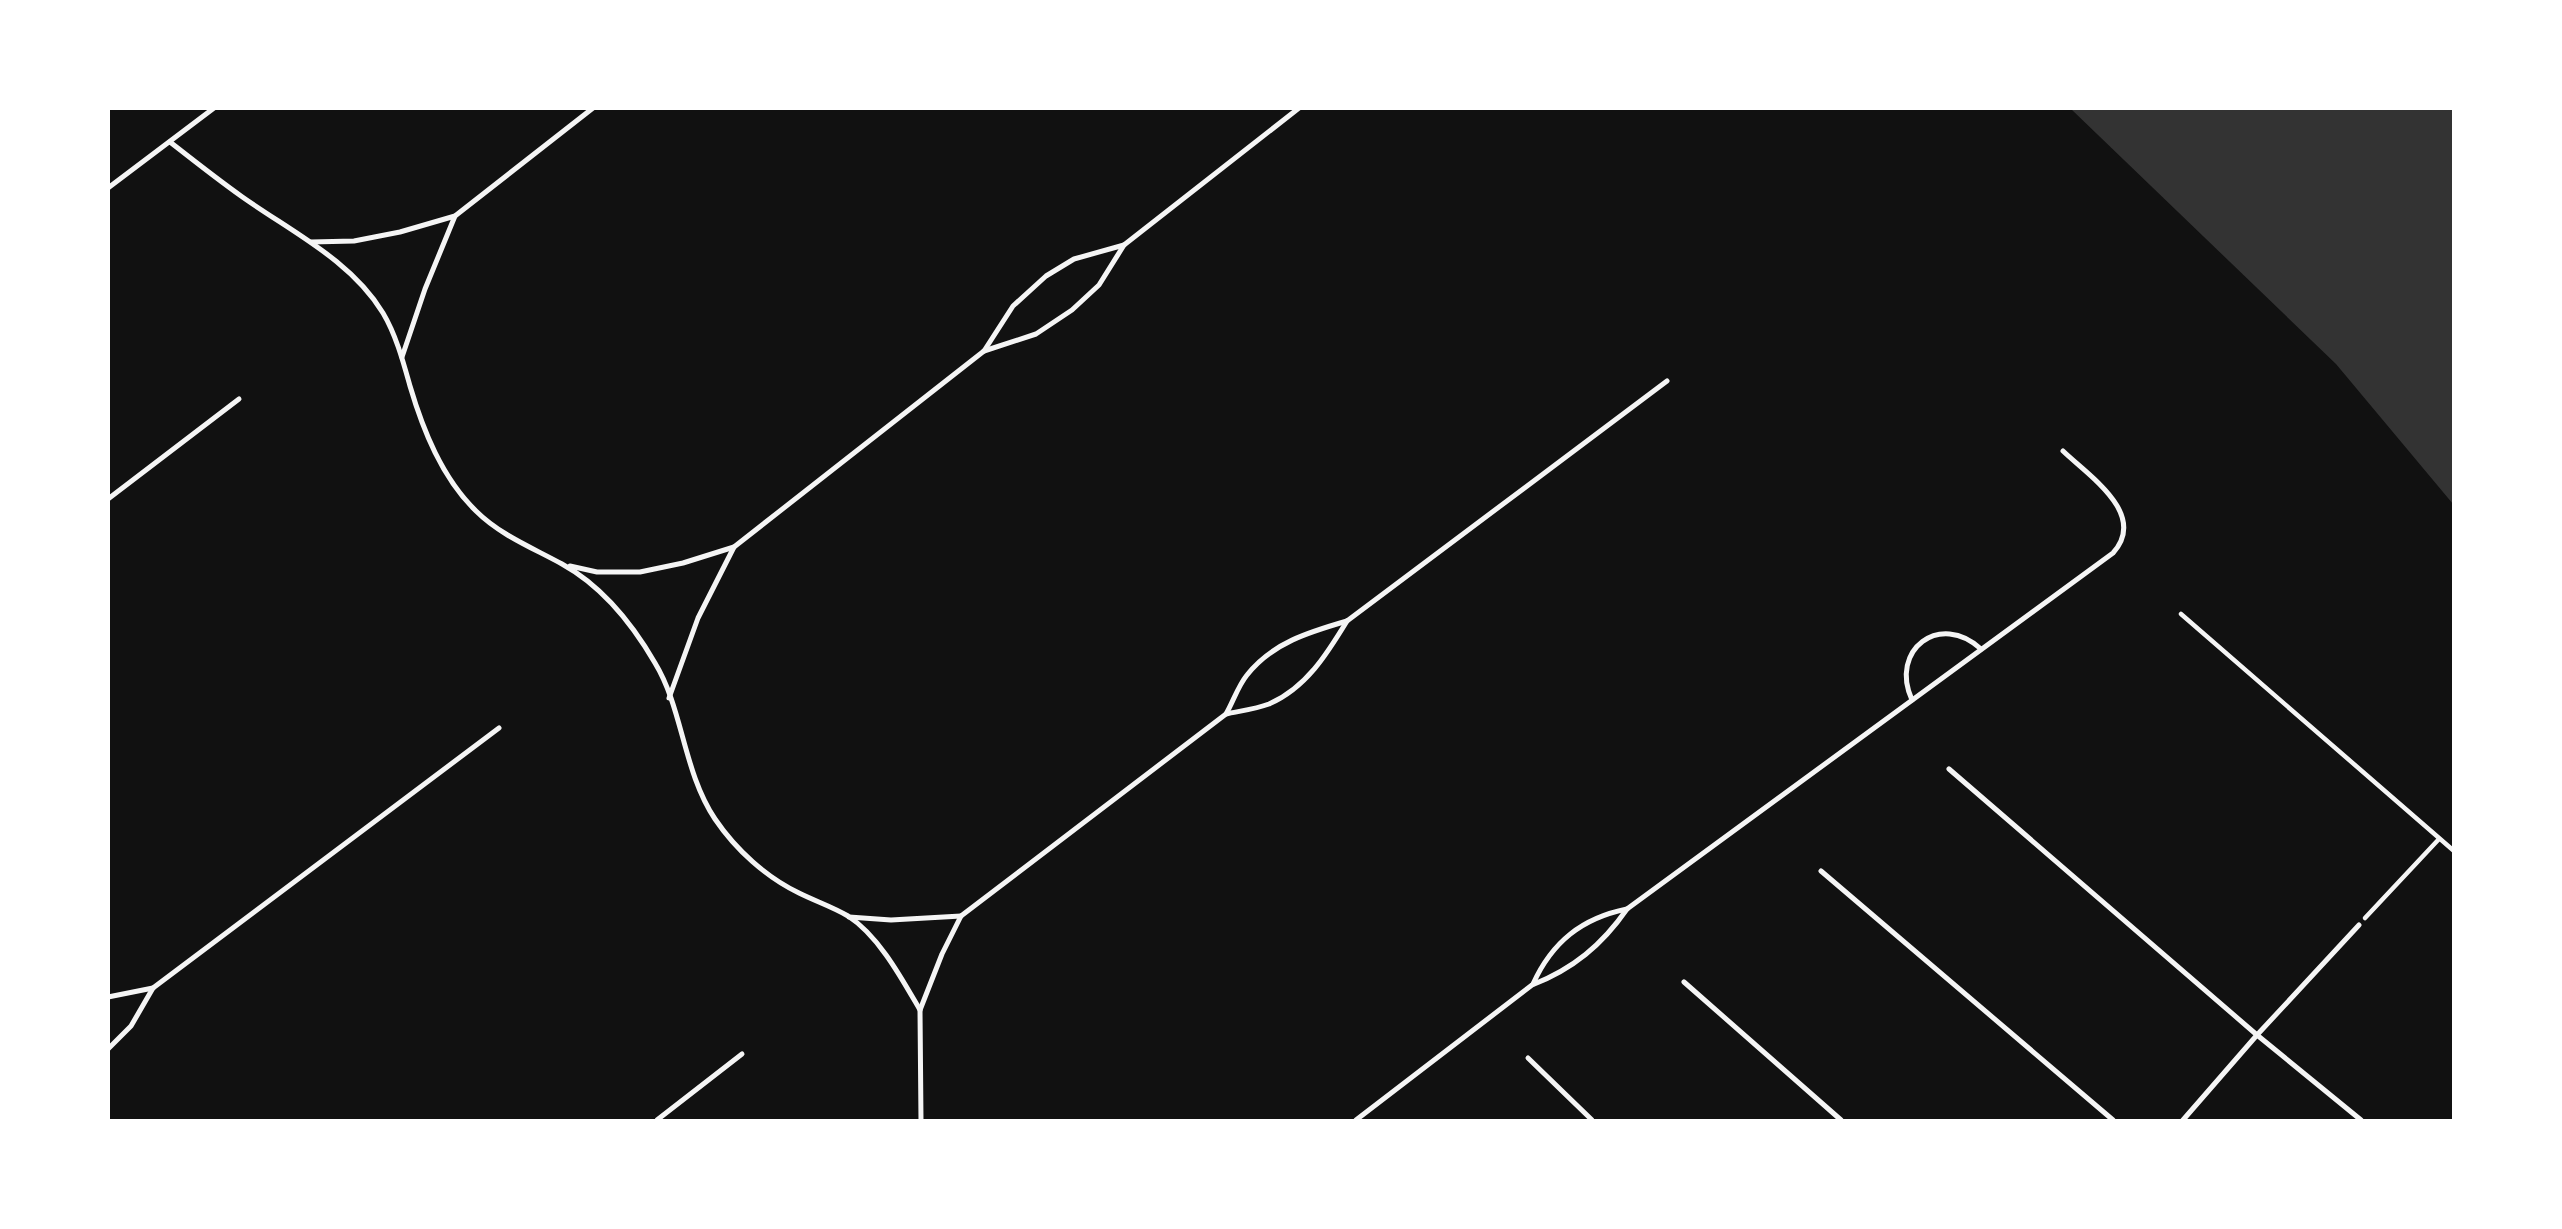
<svg xmlns="http://www.w3.org/2000/svg" width="2562" height="1229" viewBox="0 0 2562 1229" font-family="'Fira Sans',sans-serif">
	<style>
		.water { fill: #333 }
		.lines { fill: none; stroke-linecap: round; stroke-linejoin: round }
		.path { stroke: #f5f5f5; stroke-width: 4.5 }
		.service { stroke: #f5f5f5; stroke-width: 5 }
	</style>
	<rect width="100%" height="100%" fill="#111"/>
	<!-- water -->
	<polygon class="water" points="2071,109 2453,109 2453,504 2336,364"/>
	<g class="lines">
		<!-- path -->
		<g class="path">
			<polyline points="2181,614 2454,851"/>
			<polyline points="2365,918 2439,839"/>
		</g>
		<!-- service -->
		<g class="service">
			<path d="M 170,142 C 193,160 217,179 241,196 C 290,231 351,260 383,313 C 396,335 403,361 410,386 C 423,430 442,478 476,511 C 500,535 533,548 562,564 C 602,586 633,625 655,663 C 683,709 683,771 715,819 C 736,850 766,877 799,893 C 815,901 833,907 848,916 C 879,936 902,979 920,1010"/>
			<polyline points="108,188 214,108"/>
			<polyline points="311,242 354,241 400,232 455,216 593,108"/>
			<polyline points="984,351 1036,334 1072,310 1099,285 1124,245 1299,108"/>
			<polyline points="402,357 425,289 455,216"/>
			<polyline points="108,499 239,399"/>
			<polyline points="570,566 597,572 640,572 683,563 734,547 984,351 1013,306 1046,276 1074,259 1124,245"/>
			<polyline points="669,698 698,618 734,547"/>
			<path d="M 1912,700 C 1889,650 1940,611 1981,649"/>
			<path d="M 1226,714 C 1233,702 1238,686 1247,675 C 1272,643 1309,632 1347,621 L 1667,381"/>
			<polyline points="1949,769 2257,1035 2361,1120"/>
			<polyline points="1821,871 2113,1120"/>
			<polyline points="849,917 891,920 961,916"/>
			<polyline points="1684,982 1841,1120"/>
			<path d="M 1533,984 C 1552,942 1582,918 1627,909"/>
			<polyline points="108,997 153,988"/>
			<polyline points="108,1049 131,1026 153,988 499,728"/>
			<polyline points="1528,1058 1592,1120"/>
			<polyline points="657,1120 742,1054"/>
			<path d="M 921,1120 L 920,1010 L 942,954 L 961,916 L 1226,714 C 1240,711 1256,709 1269,704 C 1306,688 1327,654 1347,621"/>
			<path d="M 1356,1120 L 1532,985 C 1573,969 1602,945 1627,909 L 2113,553 C 2148,514 2089,476 2063,451"/>
			<polyline points="2183,1120 2257,1035 2359,925"/>
		</g>
	</g>
	<!-- border -->
	<rect width="2562" height="1229" fill="none" stroke="#ffffff" stroke-width="220"/>
</svg>
